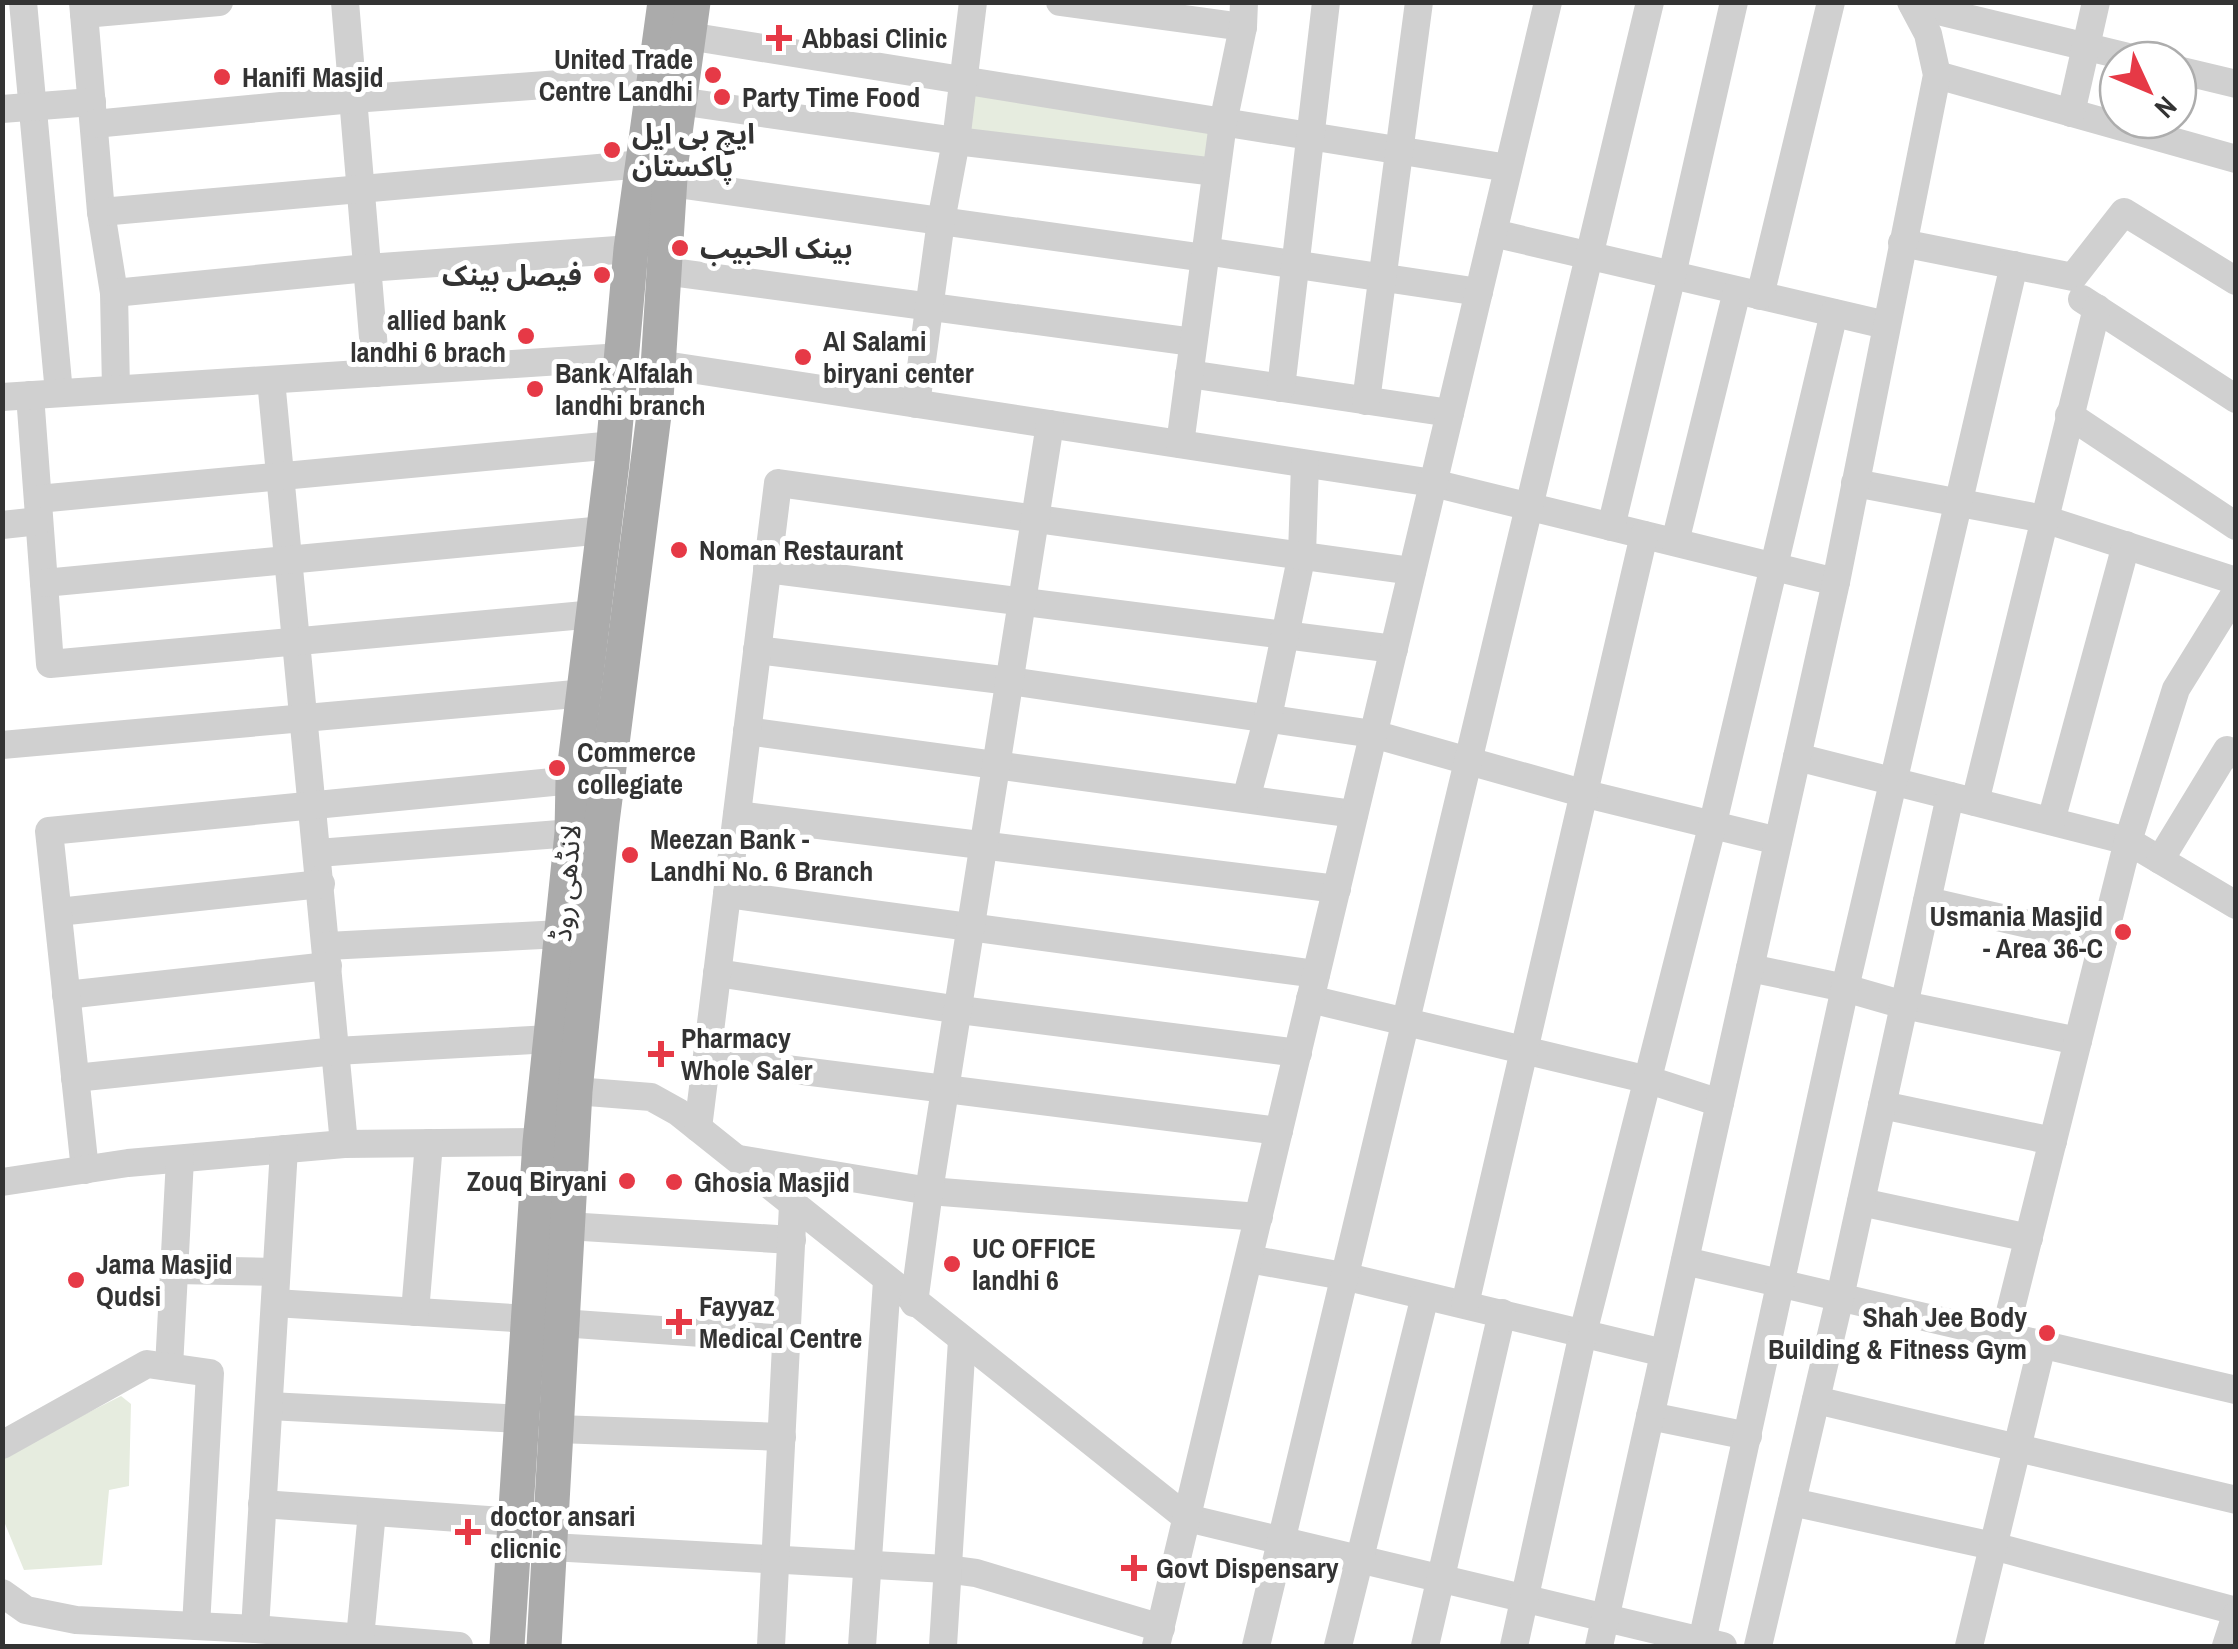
<svg xmlns="http://www.w3.org/2000/svg" width="2238" height="1649" viewBox="0 0 2238 1649" font-family="'Archivo Narrow','Noto Sans Arabic',sans-serif">
	<style>
		.green { fill: #e6ecdf }
		.lines { fill: none; stroke-linecap: round; stroke-linejoin: round }
		.minor { stroke: #d0d0d0; stroke-width: 28 }
		.major { stroke: #ababab; stroke-width: 35 }
		.poi-dot { fill: #e63946; stroke: #fff; stroke-width: 4 }
		.labels { text-anchor: middle; dominant-baseline: central; stroke-width: 10; stroke-linejoin: round; paint-order: stroke }
		.poi-label { font-size: 28px; font-weight: bold; fill: #333; stroke: #fff; text-anchor: start }
		.street-label { font-size: 28px; fill: #333; stroke: #fff }
	</style>
	<rect width="100%" height="100%" fill="#fff"/>
	<!-- green -->
	<g class="green">
		<polygon points="961,83 1223,123 1216,172 956,141"/>
		<polygon points="121,1396 131,1404 129,1486 109,1490 102,1565 24,1570 3,1519 2,1456"/>
	</g>
	<g class="lines">
		<!-- minor -->
		<g class="minor">
			<polyline points="23,2 59,393"/>
			<polyline points="83,2 101,212 114,293 116,389"/>
			<polyline points="345,2 376,373"/>
			<polyline points="1060,2 1243,27"/>
			<polyline points="1913,5 2141,60"/>
			<polyline points="84,14 219,2"/>
			<polyline points="688,36 1508,168"/>
			<polyline points="2178,70 2236,84"/>
			<polyline points="1937,75 2236,159"/>
			<polyline points="679,101 956,141 1216,172"/>
			<polyline points="2,109 92,102"/>
			<polyline points="2071,113 2096,2"/>
			<polyline points="94,124 353,99 654,77"/>
			<polyline points="670,183 1205,258"/>
			<polyline points="101,212 643,164"/>
			<polyline points="1493,233 1886,325"/>
			<polyline points="1902,243 2073,277 2124,212 2236,281"/>
			<polyline points="1205,251 1479,292"/>
			<polyline points="664,271 1193,342"/>
			<polyline points="114,293 367,268 631,249"/>
			<polyline points="1760,296 1831,2"/>
			<polyline points="2082,299 2236,399"/>
			<polyline points="658,364 1433,483 1836,582"/>
			<polyline points="1189,374 1450,413"/>
			<polyline points="271,380 344,1144"/>
			<polyline points="1281,388 1326,2"/>
			<polyline points="30,395 50,664 595,614"/>
			<polyline points="2,397 622,357"/>
			<polyline points="1366,401 1419,2"/>
			<polyline points="916,404 941,221 956,141 973,2"/>
			<polyline points="2069,415 2236,526"/>
			<polyline points="1180,444 1223,123 1243,27 1244,2"/>
			<polyline points="1855,483 2044,519 2236,581"/>
			<polyline points="38,499 614,445"/>
			<polyline points="2,525 39,521"/>
			<polyline points="1611,527 1672,275 1734,2"/>
			<polyline points="1675,542 1737,291"/>
			<polyline points="767,569 1394,649"/>
			<polyline points="44,583 604,530"/>
			<polyline points="757,650 1010,681 1373,734 1582,793 1778,841"/>
			<polyline points="747,731 1354,814"/>
			<polyline points="2,745 586,693"/>
			<polyline points="1797,757 2128,841 2236,905"/>
			<polyline points="1246,799 1268,717 1302,554 1305,464"/>
			<polyline points="1975,802 2097,308"/>
			<polyline points="737,815 1337,889"/>
			<polyline points="2051,821 2126,545"/>
			<polyline points="318,853 572,833"/>
			<polyline points="2160,860 2227,750 2236,755"/>
			<polyline points="727,894 1316,974"/>
			<polyline points="1927,901 2103,941"/>
			<polyline points="58,912 321,884"/>
			<polyline points="327,946 561,934"/>
			<polyline points="1750,968 1845,988 1904,1005 2078,1041"/>
			<polyline points="717,973 960,1010 1298,1053"/>
			<polyline points="66,995 328,966"/>
			<polyline points="1310,999 1649,1080 1720,1103"/>
			<polyline points="707,1059 1279,1131"/>
			<polyline points="75,1078 336,1051 550,1039"/>
			<polyline points="575,1091 651,1097 678,1112 1187,1518 1723,1646"/>
			<polyline points="1882,1105 2053,1141"/>
			<polyline points="698,1128 778,483 1412,571"/>
			<polyline points="739,1159 929,1191 1259,1217"/>
			<polyline points="85,1170 49,831 573,780"/>
			<polyline points="2,1182 128,1163 344,1144 540,1142"/>
			<polyline points="1861,1202 2029,1238"/>
			<polyline points="567,1226 792,1240"/>
			<polyline points="1249,1259 1343,1276 1664,1353"/>
			<polyline points="1685,1261 2236,1390"/>
			<polyline points="174,1270 276,1272"/>
			<polyline points="275,1303 529,1319"/>
			<polyline points="914,1303 929,1191 1050,424"/>
			<polyline points="1465,1304 1644,535"/>
			<polyline points="415,1312 429,1143"/>
			<polyline points="561,1323 787,1339"/>
			<polyline points="2004,1336 2128,841 2176,689 2236,592"/>
			<polyline points="169,1367 180,1159"/>
			<polyline points="1816,1400 2236,1500"/>
			<polyline points="269,1406 522,1419"/>
			<polyline points="1650,1416 1748,1436"/>
			<polyline points="557,1429 782,1437"/>
			<polyline points="2,1445 147,1364 210,1373 196,1626"/>
			<polyline points="1792,1502 1993,1546 2236,1611"/>
			<polyline points="262,1504 515,1522"/>
			<polyline points="551,1547 946,1569 976,1573 1161,1628"/>
			<polyline points="2,1593 26,1610 76,1620 255,1629 459,1646"/>
			<polyline points="255,1629 284,1149"/>
			<polyline points="360,1638 372,1512"/>
			<polyline points="771,1646 793,1205"/>
			<polyline points="862,1646 887,1281"/>
			<polyline points="943,1646 962,1340"/>
			<polyline points="1156,1646 1548,2"/>
			<polyline points="1256,1646 1650,2"/>
			<polyline points="1338,1646 1425,1296"/>
			<polyline points="1425,1646 1502,1313"/>
			<polyline points="1514,1646 1583,1333 1712,827 1834,313"/>
			<polyline points="1599,1646 1836,582 1937,75 1928,34 1911,2"/>
			<polyline points="1701,1646 1845,988 2014,265"/>
			<polyline points="1758,1646 1840,1297 1950,796"/>
			<polyline points="1969,1646 2042,1345"/>
			<polyline points="2226,1646 2236,1615"/>
		</g>
		<!-- major -->
		<g class="major">
			<polyline points="507,1646 540,1142 572,833 573,780 612,463 631,249 665,2"/>
			<polyline points="544,1646 575,1091 602,822 656,399 671,162 693,2"/>
		</g>
	</g>
	<!-- markers -->
	<g class="poi-dot">
		<path d="M774 23h10v10h10v10h-10v10h-10v-10h-10v-10h10z"/>
		<circle cx="713" cy="75" r="10"/>
		<circle cx="222" cy="77" r="10"/>
		<circle cx="722" cy="97" r="10"/>
		<circle cx="612" cy="150" r="10"/>
		<circle cx="680" cy="248" r="10"/>
		<circle cx="602" cy="275" r="10"/>
		<circle cx="526" cy="336" r="10"/>
		<circle cx="803" cy="357" r="10"/>
		<circle cx="535" cy="389" r="10"/>
		<circle cx="679" cy="550" r="10"/>
		<circle cx="557" cy="768" r="10"/>
		<circle cx="630" cy="855" r="10"/>
		<circle cx="2123" cy="932" r="10"/>
		<path d="M656 1039h10v10h10v10h-10v10h-10v-10h-10v-10h10z"/>
		<circle cx="627" cy="1181" r="10"/>
		<circle cx="674" cy="1182" r="10"/>
		<circle cx="952" cy="1264" r="10"/>
		<circle cx="76" cy="1280" r="10"/>
		<path d="M674 1307h10v10h10v10h-10v10h-10v-10h-10v-10h10z"/>
		<circle cx="2047" cy="1333" r="10"/>
		<path d="M463 1517h10v10h10v10h-10v10h-10v-10h-10v-10h10z"/>
		<path d="M1129 1553h10v10h10v10h-10v10h-10v-10h-10v-10h10z"/>
	</g>
	<g class="labels">
		<!-- poi labels -->
		<g class="poi-label">
			<text x="802" y="38">Abbasi Clinic</text>
			<text x="693" y="59" text-anchor="end">United Trade<tspan x="693" dy="32">Centre Landhi</tspan></text>
			<text x="242" y="77">Hanifi Masjid</text>
			<text x="742" y="97">Party Time Food</text>
			<text x="632" y="134">ایچ بی ایل<tspan x="632" dy="32">پاکستان</tspan></text>
			<text x="700" y="248">بينک الحبيب</text>
			<text x="582" y="275" text-anchor="end">فیصل بینک</text>
			<text x="506" y="320" text-anchor="end">allied bank<tspan x="506" dy="32">landhi 6 brach</tspan></text>
			<text x="823" y="341">Al Salami<tspan x="823" dy="32">biryani center</tspan></text>
			<text x="555" y="373">Bank Alfalah<tspan x="555" dy="32">landhi branch</tspan></text>
			<text x="699" y="550">Noman Restaurant</text>
			<text x="577" y="752">Commerce<tspan x="577" dy="32">collegiate</tspan></text>
			<text x="650" y="839">Meezan Bank -<tspan x="650" dy="32">Landhi No. 6 Branch</tspan></text>
			<text x="2103" y="916" text-anchor="end">Usmania Masjid<tspan x="2103" dy="32">- Area 36-C</tspan></text>
			<text x="681" y="1038">Pharmacy<tspan x="681" dy="32">Whole Saler</tspan></text>
			<text x="607" y="1181" text-anchor="end">Zouq Biryani</text>
			<text x="694" y="1182">Ghosia Masjid</text>
			<text x="972" y="1248">UC OFFICE<tspan x="972" dy="32">landhi 6</tspan></text>
			<text x="96" y="1264">Jama Masjid<tspan x="96" dy="32">Qudsi</tspan></text>
			<text x="699" y="1306">Fayyaz<tspan x="699" dy="32">Medical Centre</tspan></text>
			<text x="2027" y="1317" text-anchor="end">Shah Jee Body<tspan x="2027" dy="32">Building &amp; Fitness Gym</tspan></text>
			<text x="490" y="1516">doctor ansari<tspan x="490" dy="32">clicnic</tspan></text>
			<text x="1156" y="1568">Govt Dispensary</text>
		</g>
		<!-- street labels -->
		<g class="street-label">
			<text transform="translate(566 883) rotate(-85)">لانڈھی روڈ</text>
		</g>
	</g>
	<!-- border -->
	<rect width="2238" height="1649" fill="none" stroke="#333333" stroke-width="10"/>
	<!-- north arrow -->
	<g transform="translate(2148 90) rotate(134)"><circle r="48" fill="#ffffff" stroke="#adadad" stroke-width="2.5"/>
	<path d="M0-8L18 38L0 25L-18 38Z" fill="#e63946"/>
	<text y="-15" font-size="28" font-weight="bold" text-anchor="middle" fill="#333333">N</text>
	</g>
</svg>
